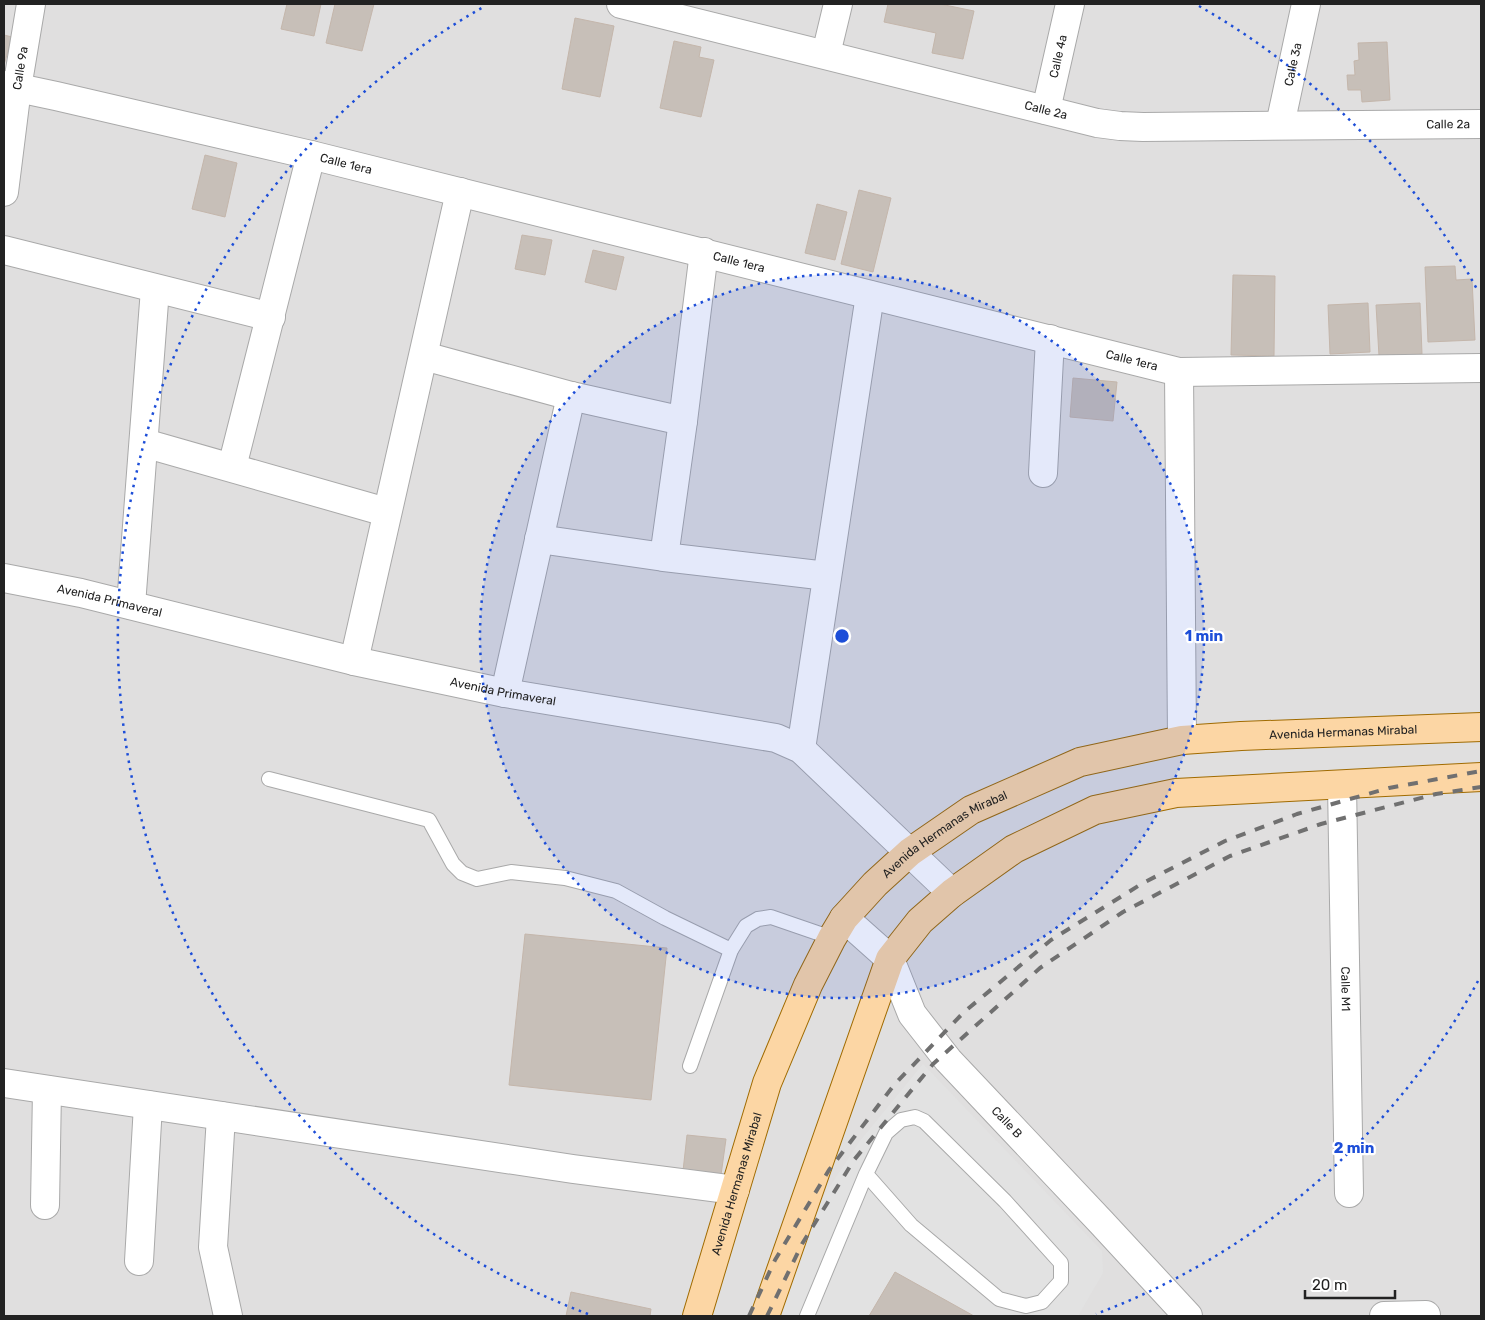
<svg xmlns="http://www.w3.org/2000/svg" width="1485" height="1320" viewBox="0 0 1485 1320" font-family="Rubik,sans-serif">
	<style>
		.residential { fill: #e0dfdf }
		.parking { fill: #e2e2e2 }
		.building { fill: #c7bfb8; stroke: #c4b6ab }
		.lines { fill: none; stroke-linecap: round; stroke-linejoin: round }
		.service-casing { stroke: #a9a9a9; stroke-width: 16 }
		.minor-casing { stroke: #a9a9a9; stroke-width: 30 }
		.tertiary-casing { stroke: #a9a9a9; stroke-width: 30 }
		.primary-casing { stroke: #a06b00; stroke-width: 30 }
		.service { stroke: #fff; stroke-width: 14 }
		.minor { stroke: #fff; stroke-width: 28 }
		.tertiary { stroke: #fff; stroke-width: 28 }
		.primary { stroke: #fcd6a4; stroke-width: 28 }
		.rail { stroke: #707070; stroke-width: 4; stroke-dasharray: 10 10; stroke-linecap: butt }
		.ring { fill: none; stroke: #1d4ed8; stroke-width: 2.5; stroke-dasharray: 2.5 5 }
		.labels { text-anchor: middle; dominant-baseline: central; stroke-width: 4.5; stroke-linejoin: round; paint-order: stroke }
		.street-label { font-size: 12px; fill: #222; stroke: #fff }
		.centre { fill: #1d4ed8; stroke: #fff; stroke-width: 2.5 }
		.ring-label { font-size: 15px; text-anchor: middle; font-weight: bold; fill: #1d4ed8; stroke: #fff; stroke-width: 4.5; stroke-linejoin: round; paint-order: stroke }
	</style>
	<rect width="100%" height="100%" fill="#f2efe9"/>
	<!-- residential -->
	<rect class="residential" x="4" y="4" width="1477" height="1312"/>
	<!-- parking -->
	<polygon class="parking" points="923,1064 1102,1251 1103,1273 1078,1316 974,1316 895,1272 869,1316 778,1316 807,1221 860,1141"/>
	<!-- building -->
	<g class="building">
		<polygon points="287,4 321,4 314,36 281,29"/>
		<polygon points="335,4 374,4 362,51 326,43"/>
		<polygon points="888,4 940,4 974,11 963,59 932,53 936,33 884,22"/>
		<polygon points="575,18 614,26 600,97 562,89"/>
		<polygon points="4,35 12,37 4,65"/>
		<polygon points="674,41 701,47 699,57 714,60 701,117 660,108"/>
		<polygon points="1387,42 1390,100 1362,102 1361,90 1348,90 1347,75 1355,75 1354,61 1359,60 1358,43"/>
		<polygon points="205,155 237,163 225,217 192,209"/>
		<polygon points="859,190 891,198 873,272 841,264"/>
		<polygon points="817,204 847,212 835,260 805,253"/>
		<polygon points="522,235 552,240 545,275 515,269"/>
		<polygon points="593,250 624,257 616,290 585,282"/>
		<polygon points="1455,266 1456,280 1472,279 1475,340 1428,342 1425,267"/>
		<polygon points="1233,275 1275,276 1274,356 1231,355"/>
		<polygon points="1368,303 1370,352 1330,354 1328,305"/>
		<polygon points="1420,303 1422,354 1379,356 1376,305"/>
		<polygon points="1073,378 1117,382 1113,421 1070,417"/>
		<polygon points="525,934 667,948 651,1100 509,1085"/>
		<polygon points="687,1135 726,1139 721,1175 683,1171"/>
		<polygon points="895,1272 974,1316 869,1316"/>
		<polygon points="571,1292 651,1309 650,1316 566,1316"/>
	</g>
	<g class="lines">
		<defs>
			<g id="service">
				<polyline points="269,779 429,820 453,864 462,873 477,879 511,872 565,878 616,891 665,918 731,950"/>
				<polyline points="690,1066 731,950 746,926 758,919 771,917 832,938"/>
				<polyline points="807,1316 866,1174 886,1133 901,1120 915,1117 924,1121 1005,1201 1061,1263 1061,1281 1042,1302 1026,1306 999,1299 911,1225 866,1174"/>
			</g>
			<g id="minor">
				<path id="s1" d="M 621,4 L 1097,123 L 1120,126 L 1143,127 L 1481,124"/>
				<polyline points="826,54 838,4"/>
				<path id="s2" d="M 4,85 L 56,96 L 311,155 L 1179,372 L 1481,368"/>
				<path id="s3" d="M 1046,110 L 1070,4"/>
				<path id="s4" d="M 1280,125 L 1306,4"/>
				<path id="s5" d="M 4,192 L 17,88 L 31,4"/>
				<polyline points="4,250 271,317"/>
				<polyline points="424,356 571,396 683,421"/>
				<polyline points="1179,372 1182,740"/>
				<polyline points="144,443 386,512"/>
				<polyline points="232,467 311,155"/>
				<polyline points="1043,473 1050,339"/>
				<polyline points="539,539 664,557 827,576"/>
				<polyline points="664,557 683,421 704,252"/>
				<polyline points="131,605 155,289"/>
				<path d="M 354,661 C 388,504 425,348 460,192"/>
				<polyline points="505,693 571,396"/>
				<polyline points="801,749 870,295"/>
				<path id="s6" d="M 1342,785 L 1349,1193"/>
				<path id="s7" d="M 844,918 L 890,959 L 912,1014 L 948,1060 L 1101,1222 L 1188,1316"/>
				<polyline points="4,1083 573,1169 735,1190"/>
				<polyline points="221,1116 213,1247 228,1316"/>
				<polyline points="45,1205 47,1090"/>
				<polyline points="139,1261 148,1105"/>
				<polyline points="1384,1316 1426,1315"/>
			</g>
			<g id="tertiary">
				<path id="s8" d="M 4,578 L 81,593 L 354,661 L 505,693 L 776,738 L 801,749 L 952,893"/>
			</g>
			<g id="primary">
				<path id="s9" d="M 697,1316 L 767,1083 L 808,985 L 832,938 L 844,918 L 875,884 L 910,852 L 971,810 L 1080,762 L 1182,740 L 1241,736 L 1481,727"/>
				<polyline points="765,1316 890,959 920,921 952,893 1014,849 1095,810 1176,793 1481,777"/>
			</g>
		</defs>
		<!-- service casing -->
		<use href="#service" class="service-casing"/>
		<!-- minor casing -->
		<use href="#minor" class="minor-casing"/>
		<!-- tertiary casing -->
		<use href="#tertiary" class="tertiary-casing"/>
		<!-- primary casing -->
		<use href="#primary" class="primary-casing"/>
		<!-- service -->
		<use href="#service" class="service"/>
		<!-- minor -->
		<use href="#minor" class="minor"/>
		<!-- tertiary -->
		<use href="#tertiary" class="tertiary"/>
		<!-- primary -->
		<use href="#primary" class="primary"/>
		<!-- rail -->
		<g class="rail">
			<polyline points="749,1316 775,1260 829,1170 894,1085 964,1012 1051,940 1143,883 1225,841 1297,814 1389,788 1481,771"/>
			<polyline points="767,1316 802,1244 854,1160 933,1064 1040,968 1123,912 1230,856 1321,824 1436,794 1481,787"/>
		</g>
	</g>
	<!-- distance rings -->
	<circle cx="842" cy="636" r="362" fill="#1d4ed8" fill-opacity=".12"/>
	<g class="ring">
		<circle cx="842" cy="636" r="362"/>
		<path d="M1478 981A724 724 0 0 1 1096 1314M588 1314A724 724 0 0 1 485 6M1199 6A724 724 0 0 1 1478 291"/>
	</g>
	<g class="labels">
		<!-- street labels -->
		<g class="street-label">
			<text stroke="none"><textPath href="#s3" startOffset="55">Calle 4a</textPath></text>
			<text stroke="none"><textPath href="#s4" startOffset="62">Calle 3a</textPath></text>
			<text stroke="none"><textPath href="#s5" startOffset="125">Calle 9a</textPath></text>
			<text stroke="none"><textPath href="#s1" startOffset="438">Calle 2a</textPath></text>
			<text stroke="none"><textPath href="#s1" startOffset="842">Calle 2a</textPath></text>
			<text stroke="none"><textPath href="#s2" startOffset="351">Calle 1era</textPath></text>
			<text stroke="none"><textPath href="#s2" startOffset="756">Calle 1era</textPath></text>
			<text stroke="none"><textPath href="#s2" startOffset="1161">Calle 1era</textPath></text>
			<text stroke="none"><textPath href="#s8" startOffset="108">Avenida Primaveral</textPath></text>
			<text stroke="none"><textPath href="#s8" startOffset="512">Avenida Primaveral</textPath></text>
			<text stroke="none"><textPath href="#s9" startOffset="978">Avenida Hermanas Mirabal</textPath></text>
			<text stroke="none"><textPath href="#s9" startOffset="558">Avenida Hermanas Mirabal</textPath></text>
			<text stroke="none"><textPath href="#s6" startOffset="204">Calle M1</textPath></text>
			<text stroke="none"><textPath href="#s7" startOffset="265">Calle B</textPath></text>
			<text stroke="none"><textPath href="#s9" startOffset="138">Avenida Hermanas Mirabal</textPath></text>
		</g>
	</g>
	<circle cx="842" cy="636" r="8" class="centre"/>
	<g class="ring-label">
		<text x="1204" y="641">1 min</text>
		<text x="1354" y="1153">2 min</text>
	</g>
	<!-- border -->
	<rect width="1485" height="1320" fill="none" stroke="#222222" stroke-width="10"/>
	<!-- scale -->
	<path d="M1305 1290v8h90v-8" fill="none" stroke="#222222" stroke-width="2.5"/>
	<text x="1312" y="1290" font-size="15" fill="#222222" stroke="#ffffff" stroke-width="4" paint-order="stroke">20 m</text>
</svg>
